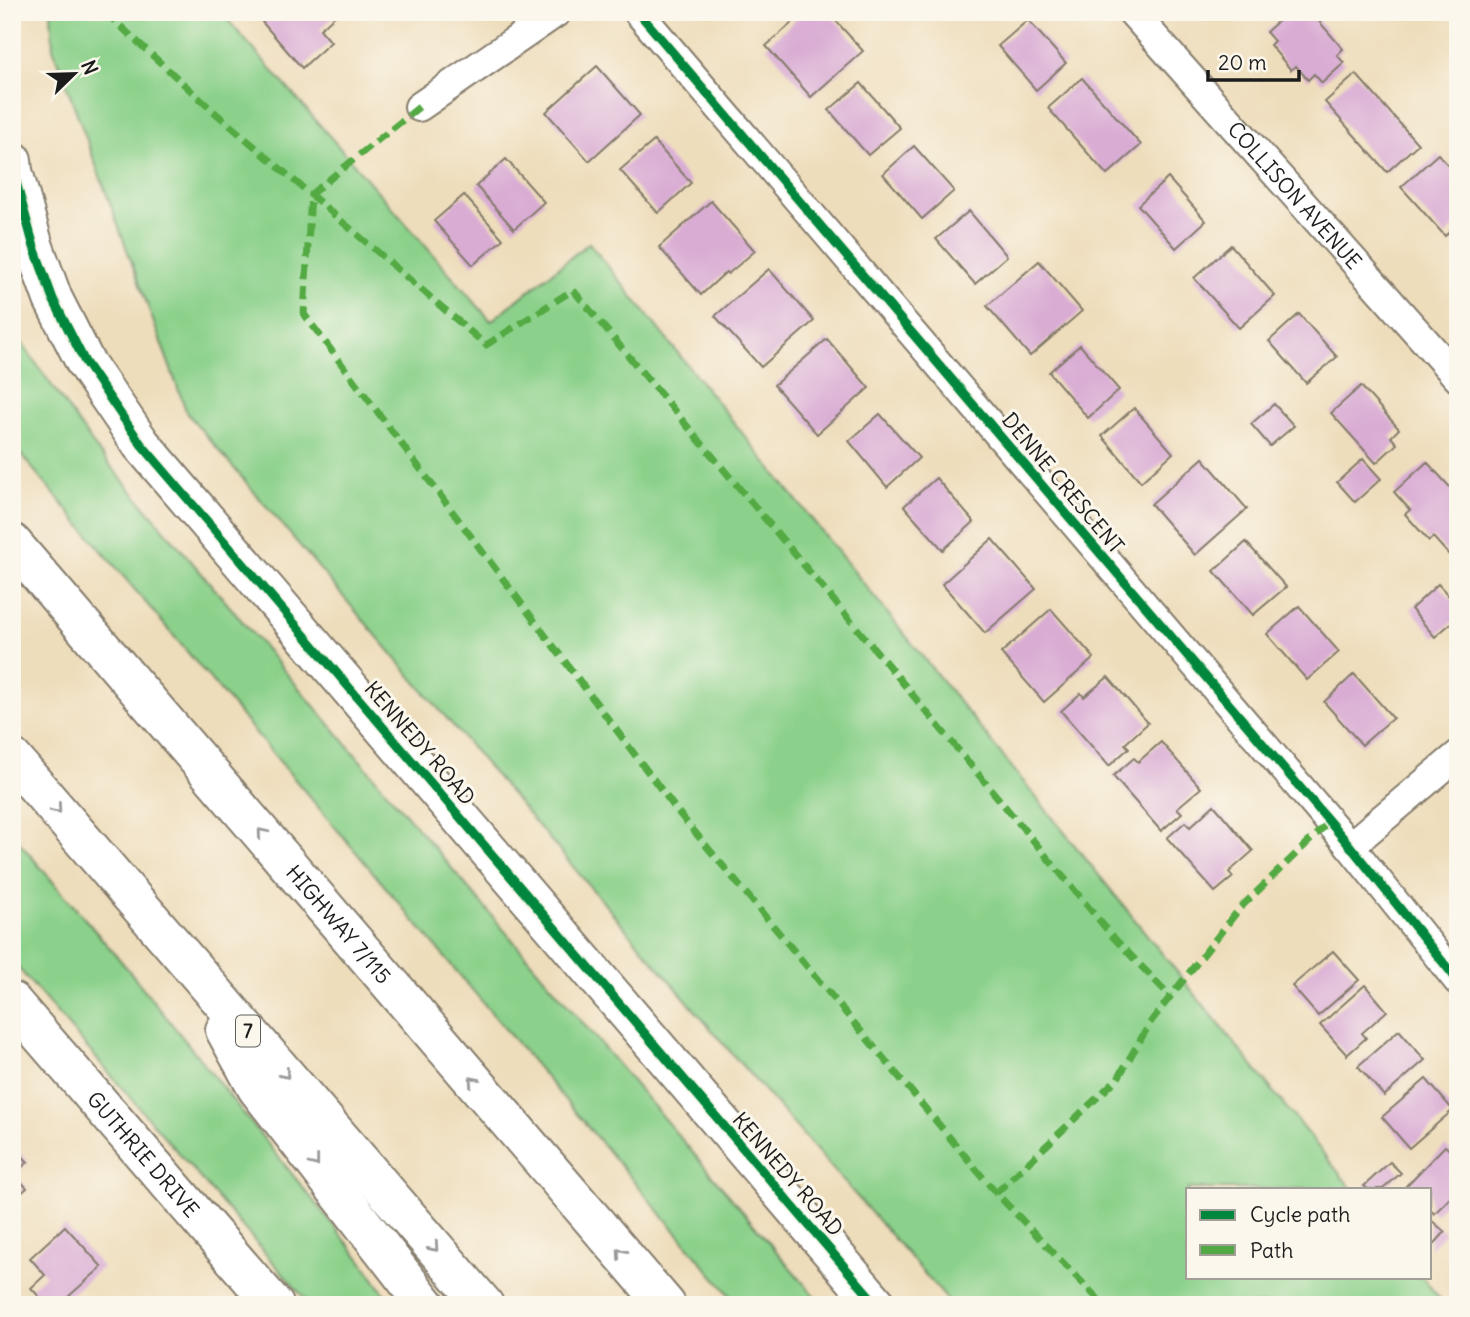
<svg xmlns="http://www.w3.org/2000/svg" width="1470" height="1317" viewBox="0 0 1470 1317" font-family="Delius,sans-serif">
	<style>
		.green { fill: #8cd18b; stroke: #547654; stroke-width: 2 }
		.building { fill: #d9acd4 }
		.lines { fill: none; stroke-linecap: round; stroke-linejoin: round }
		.street-casing { stroke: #857c6c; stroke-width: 32 }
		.secondary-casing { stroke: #857c6c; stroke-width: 42 }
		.highway-casing { stroke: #857c6c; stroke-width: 42 }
		.street { stroke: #fff; stroke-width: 28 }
		.secondary { stroke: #fff; stroke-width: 38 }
		.highway { stroke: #fff; stroke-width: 38 }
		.quiet { stroke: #52a943; stroke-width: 7; stroke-dasharray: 14 7; stroke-linecap: butt }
		.cycleway-casing { stroke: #fbf7ec; stroke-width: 13 }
		.cycleway { stroke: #00873e; stroke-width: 9 }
		.oneway { stroke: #999 }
		.labels { text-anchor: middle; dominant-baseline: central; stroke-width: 6; stroke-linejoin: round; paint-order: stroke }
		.shield { fill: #fbf7ec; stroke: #5f5e5a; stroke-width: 2 }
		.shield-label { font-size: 19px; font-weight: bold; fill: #1c1c1c }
		.street-label { font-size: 21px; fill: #1c1c1c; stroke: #fbf7ec }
	</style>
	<rect width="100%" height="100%" fill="#fbf7ec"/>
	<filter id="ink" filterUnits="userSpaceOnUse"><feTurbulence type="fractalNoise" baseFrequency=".0143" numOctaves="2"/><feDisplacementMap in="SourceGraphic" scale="14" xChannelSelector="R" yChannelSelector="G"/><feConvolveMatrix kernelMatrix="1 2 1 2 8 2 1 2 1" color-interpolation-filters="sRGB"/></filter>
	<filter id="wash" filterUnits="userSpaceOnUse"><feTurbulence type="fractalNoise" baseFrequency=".00686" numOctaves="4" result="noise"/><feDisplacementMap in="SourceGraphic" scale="28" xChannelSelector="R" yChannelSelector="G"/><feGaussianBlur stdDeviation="1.57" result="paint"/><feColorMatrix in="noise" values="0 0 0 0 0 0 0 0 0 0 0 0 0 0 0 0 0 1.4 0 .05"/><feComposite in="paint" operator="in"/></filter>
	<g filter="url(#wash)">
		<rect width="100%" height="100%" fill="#edb"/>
		<!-- green -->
		<g class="green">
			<polygon points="51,12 221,12 491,321 589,243 1352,1189 1188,1189 1188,1277 1422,1277 1445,1305 952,1305 740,1063 187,413 53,48"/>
			<polygon points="12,329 97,450 822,1305 738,1305 12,444"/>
			<polygon points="12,834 126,967 362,1261 392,1305 310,1305 12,961"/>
		</g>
		<g id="blocks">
			<!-- building -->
			<g class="building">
				<polygon points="273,12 335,12 337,14 320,29 331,42 302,68 262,22"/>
				<polygon points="804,12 828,12 863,51 811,97 766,46"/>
				<polygon points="1288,12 1311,12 1343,49 1337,55 1344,63 1322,83 1314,74 1308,80 1296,66 1291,70 1270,45 1274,41 1266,32"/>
				<polygon points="1028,20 1066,63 1036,90 998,46"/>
				<polygon points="597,66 640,115 589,161 546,112"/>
				<polygon points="1356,74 1418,144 1387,172 1325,102"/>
				<polygon points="1082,78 1141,145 1107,175 1048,108"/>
				<polygon points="861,83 900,128 868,155 829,110"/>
				<polygon points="654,141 691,183 658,213 620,170"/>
				<polygon points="914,146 954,191 922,219 883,174"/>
				<polygon points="1438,154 1458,176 1458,224 1445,236 1401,187"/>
				<polygon points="506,159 544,202 514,229 476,186"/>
				<polygon points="1168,178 1206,221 1176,248 1138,205"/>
				<polygon points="464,195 503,239 473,265 434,221"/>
				<polygon points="711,201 755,251 728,274 726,272 701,295 659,247"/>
				<polygon points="969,211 1007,256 975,284 936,239"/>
				<polygon points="1231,245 1275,296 1239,328 1194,278"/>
				<polygon points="1039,261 1082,311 1030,356 987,306"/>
				<polygon points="769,269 814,321 761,367 715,316"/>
				<polygon points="1299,314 1337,357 1306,383 1269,341"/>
				<polygon points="827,339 869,388 817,434 774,385"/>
				<polygon points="1080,345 1119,390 1088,418 1049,372"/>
				<polygon points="1361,386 1399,429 1391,437 1397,444 1376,463 1331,413"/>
				<polygon points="1274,404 1294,426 1270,446 1251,424"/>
				<polygon points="1134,408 1173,453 1141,482 1102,436"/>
				<polygon points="880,414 919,458 887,487 849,441"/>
				<polygon points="1203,458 1247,509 1195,555 1151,504"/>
				<polygon points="1363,459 1381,479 1355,502 1337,482"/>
				<polygon points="1427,462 1458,496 1458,549 1450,556 1433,537 1429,541 1405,514 1410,510 1394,492"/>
				<polygon points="936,478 974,522 943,550 904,506"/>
				<polygon points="992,539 1036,589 985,633 942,584"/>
				<polygon points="1246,542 1286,587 1253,615 1214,571"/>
				<polygon points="1438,584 1458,606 1458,617 1435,637 1411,609"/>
				<polygon points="1299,606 1339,652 1307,680 1267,634"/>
				<polygon points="1051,609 1094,658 1044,702 1001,653"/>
				<polygon points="1354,674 1393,718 1362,745 1324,702"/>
				<polygon points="1108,677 1148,723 1125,744 1129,748 1109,766 1061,711 1081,693 1084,697"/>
				<polygon points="1161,742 1201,788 1177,808 1182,813 1161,831 1113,776 1134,758 1138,762"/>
				<polygon points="1214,805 1253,851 1229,872 1233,877 1215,892 1167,838 1185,822 1190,827"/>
				<polygon points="1333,951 1359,980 1318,1016 1292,986"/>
				<polygon points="1365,985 1387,1011 1362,1033 1366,1038 1347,1055 1320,1025"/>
				<polygon points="1399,1030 1425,1060 1384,1096 1358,1066"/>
				<polygon points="1426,1079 1453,1110 1409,1148 1382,1117"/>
				<polygon points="12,1145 28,1162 14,1174 27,1188 12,1201"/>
				<polygon points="1445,1146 1458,1158 1458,1190 1434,1214 1430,1209 1430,1189 1410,1189 1406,1186"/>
				<polygon points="1390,1162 1401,1173 1383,1189 1368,1189 1364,1186"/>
				<polygon points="1431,1220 1445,1232 1430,1249 1430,1222"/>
				<polygon points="65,1226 102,1267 69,1296 71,1298 64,1305 47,1305 31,1288 45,1275 30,1258"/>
			</g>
		</g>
	</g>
	<g filter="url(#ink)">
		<use href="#blocks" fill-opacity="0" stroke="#857c6c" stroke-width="2"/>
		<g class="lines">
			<defs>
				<g id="street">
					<polyline points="638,12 1350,846 1458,981"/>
					<path id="s1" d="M 1132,12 L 1458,378"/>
					<polyline points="419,107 557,12"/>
					<polyline points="1350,846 1458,755"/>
				</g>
				<g id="secondary">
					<polyline points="12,160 13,171 34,247 53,299 85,362 141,444 877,1305"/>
					<path id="s2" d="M 12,1002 L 274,1305"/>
				</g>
				<g id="highway">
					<path id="s3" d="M 12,543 L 666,1305"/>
					<polyline points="12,758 484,1305"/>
					<polyline points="225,1030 257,1088 426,1305"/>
				</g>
			</defs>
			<!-- street casing -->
			<use href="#street" class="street-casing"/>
			<!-- secondary casing -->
			<use href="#secondary" class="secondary-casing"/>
			<!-- highway casing -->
			<use href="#highway" class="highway-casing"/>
			<!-- street -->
			<use href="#street" class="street"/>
			<!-- secondary -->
			<use href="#secondary" class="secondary"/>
			<!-- highway -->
			<use href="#highway" class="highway"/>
			<!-- quiet -->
			<g class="quiet">
				<polyline points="105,12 212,110 486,345 573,290 887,664 1114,938 1170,996"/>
				<polyline points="419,107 311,194 304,314 678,812 996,1193 1098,1299 1105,1305"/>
				<polyline points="996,1193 1118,1078 1152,1020 1240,908 1329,822"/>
			</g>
			<defs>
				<g id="cycleway">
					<polyline points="638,12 1350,846 1458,981"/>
					<polyline points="12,160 13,171 34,247 53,299 85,362 141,444 877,1305"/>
				</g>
			</defs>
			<!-- cycleway casing -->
			<use href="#cycleway" class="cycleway-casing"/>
			<!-- cycleway -->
			<use href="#cycleway" class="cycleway"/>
		</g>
		<!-- one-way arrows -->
		<defs><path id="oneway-chevron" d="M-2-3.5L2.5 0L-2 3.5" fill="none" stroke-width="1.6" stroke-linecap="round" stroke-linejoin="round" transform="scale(1.75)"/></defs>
		<g class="oneway">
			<use href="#oneway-chevron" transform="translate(57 809) rotate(49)"/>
			<use href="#oneway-chevron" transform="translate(262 833) rotate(-130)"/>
			<use href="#oneway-chevron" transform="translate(285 1074) rotate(49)"/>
			<use href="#oneway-chevron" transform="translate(473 1081) rotate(-131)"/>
			<use href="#oneway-chevron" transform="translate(315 1162) rotate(52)"/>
			<use href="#oneway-chevron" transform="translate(434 1247) rotate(49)"/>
			<use href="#oneway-chevron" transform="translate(621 1253) rotate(-131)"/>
		</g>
	</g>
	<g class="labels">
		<!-- shield labels -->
		<rect class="shield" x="236" y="1015.5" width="24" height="31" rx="5"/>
		<g class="shield-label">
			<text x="248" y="1031">7</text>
		</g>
		<!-- street labels -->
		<g class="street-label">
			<text stroke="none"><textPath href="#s1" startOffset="245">COLLISON AVENUE</textPath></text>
			<text transform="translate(1063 483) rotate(50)">DENNE CRESCENT</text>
			<text transform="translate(420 743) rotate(49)">KENNEDY ROAD</text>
			<text stroke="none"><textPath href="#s3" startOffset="502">HIGHWAY 7/115</textPath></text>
			<text stroke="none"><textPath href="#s2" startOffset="201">GUTHRIE DRIVE</textPath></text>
			<text transform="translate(788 1174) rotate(49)">KENNEDY ROAD</text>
		</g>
	</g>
	<!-- margin -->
	<rect width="1470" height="1317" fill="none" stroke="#fbf7ec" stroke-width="42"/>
	<!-- legend -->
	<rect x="1186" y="1188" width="245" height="91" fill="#fbf7ec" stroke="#a29f99" stroke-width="2"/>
	<rect x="1200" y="1210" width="35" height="10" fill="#00873e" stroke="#a29f99" stroke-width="2"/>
	<text x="1250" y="1222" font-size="21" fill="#1c1c1c">Cycle path</text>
	<rect x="1200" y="1245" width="35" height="10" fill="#52a943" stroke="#a29f99" stroke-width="2"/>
	<text x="1250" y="1258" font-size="21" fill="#1c1c1c">Path</text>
	<!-- north arrow -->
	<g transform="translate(74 74) rotate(67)" stroke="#fbf7ec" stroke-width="5" paint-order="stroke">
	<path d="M0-5L12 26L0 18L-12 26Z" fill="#1c1c1c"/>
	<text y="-10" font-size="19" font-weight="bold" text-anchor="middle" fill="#1c1c1c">N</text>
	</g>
	<!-- scale -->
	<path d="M1208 70v10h91v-10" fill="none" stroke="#1c1c1c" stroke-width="3.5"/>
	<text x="1218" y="70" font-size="21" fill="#1c1c1c" stroke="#fbf7ec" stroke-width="5" paint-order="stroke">20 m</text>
</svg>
